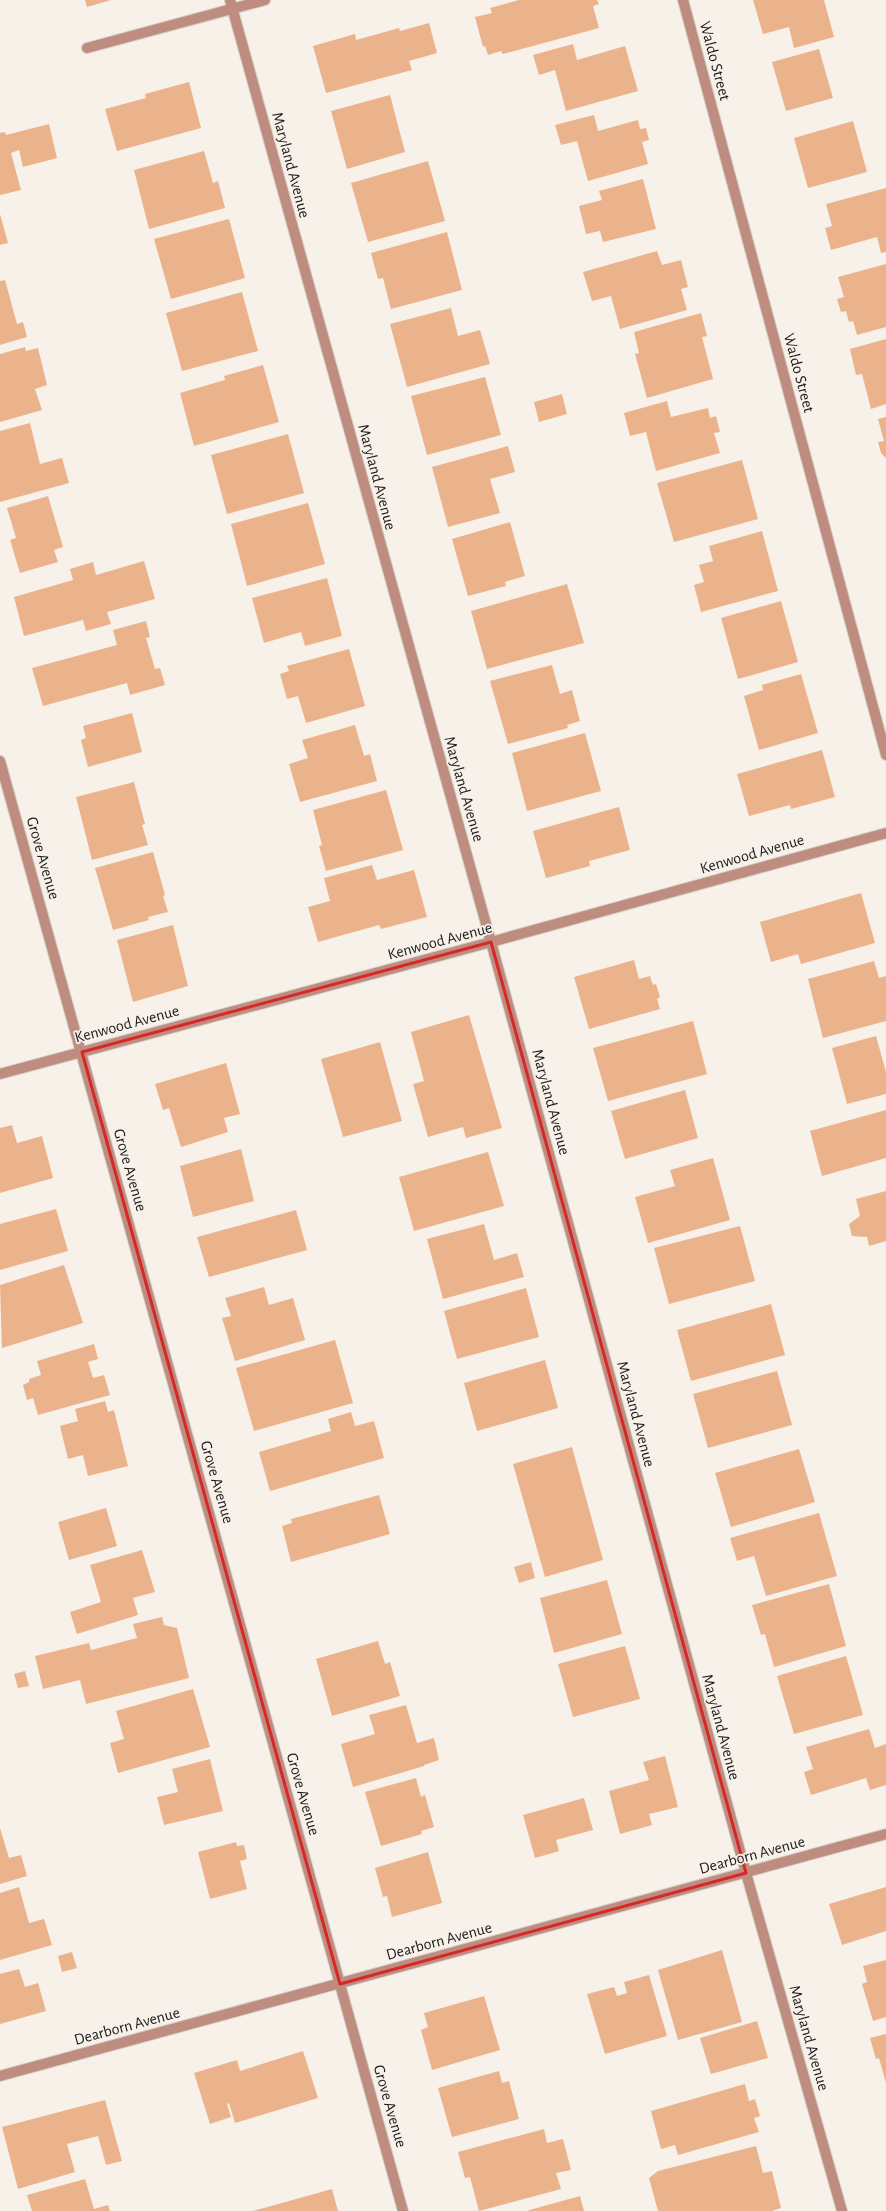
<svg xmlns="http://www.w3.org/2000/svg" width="886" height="2211" viewBox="0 0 886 2211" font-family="'Alegreya Sans',sans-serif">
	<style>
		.building { fill: #ebb38b }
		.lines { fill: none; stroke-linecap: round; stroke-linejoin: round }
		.minor-casing { stroke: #d4cfc8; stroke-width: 12 }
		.minor { stroke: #bf8d7f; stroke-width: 10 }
		.marked { fill: none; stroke: #d62828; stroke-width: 3; stroke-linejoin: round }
		.labels { text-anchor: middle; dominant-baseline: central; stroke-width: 3.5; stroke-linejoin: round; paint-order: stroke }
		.street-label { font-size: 16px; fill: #1c1a18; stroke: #f7f1ea }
	</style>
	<rect width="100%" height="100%" fill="#f7f1ea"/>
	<!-- building -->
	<g class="building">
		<polygon points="85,0 111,0 87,7"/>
		<polygon points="519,0 597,0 599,4 593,6 599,28 503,54 501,51 488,55 485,46 483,47 475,17 492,13 490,8"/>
		<polygon points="753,0 824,0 834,37 794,48 789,27 763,34"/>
		<polygon points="429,23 437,53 409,61 412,70 326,93 313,46 355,34 356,40 399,28 400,31"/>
		<polygon points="573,44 577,60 625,46 638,91 566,111 555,70 539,75 533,55"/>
		<polygon points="819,49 833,98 786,111 772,62"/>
		<polygon points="189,82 201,128 117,151 105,109 146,98 145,94"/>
		<polygon points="390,95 405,152 347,169 331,111"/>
		<polygon points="594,115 598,131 638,120 640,129 646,128 649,140 642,142 648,164 588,181 577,141 561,145 555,125"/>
		<polygon points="853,121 867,172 808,188 794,138"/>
		<polygon points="49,124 57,158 23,167 19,150 11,153 21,190 0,195 0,133 5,132 6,135"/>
		<polygon points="204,151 213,183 218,181 225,208 149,229 134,170"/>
		<polygon points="428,161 445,221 368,242 351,183"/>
		<polygon points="643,179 656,229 603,242 600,231 586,234 579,206 602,200 599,191"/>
		<polygon points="886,188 886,252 881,253 877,237 831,250 825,228 832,226 826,204"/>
		<polygon points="0,214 8,243 0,245"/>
		<polygon points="229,219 245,278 171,299 154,239"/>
		<polygon points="447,232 462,290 391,309 383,278 378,279 371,253"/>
		<polygon points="657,251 662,265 681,260 688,287 681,289 687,310 620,329 611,296 592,301 583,272"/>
		<polygon points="886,264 886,327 857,335 853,321 849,322 846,311 841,312 837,299 844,297 838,277"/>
		<polygon points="5,280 17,324 23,322 27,337 0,345 0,281"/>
		<polygon points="242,292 258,351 182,371 166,313"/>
		<polygon points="451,308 458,336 480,330 490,364 407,387 390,324"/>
		<polygon points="701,313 707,336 702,337 713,379 647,398 635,354 639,353 634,332"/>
		<polygon points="886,339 886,404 871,409 862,374 856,375 850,349"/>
		<polygon points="25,347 26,351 38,348 47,385 35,389 42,410 0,422 0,354"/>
		<polygon points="263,365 279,422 194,446 180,393 225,380 224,376"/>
		<polygon points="485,377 501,435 427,455 411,396"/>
		<polygon points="562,394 567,414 539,422 534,402"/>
		<polygon points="667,401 671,417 708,408 710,418 716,416 720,432 714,433 720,453 656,471 646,432 630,436 624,413"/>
		<polygon points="886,417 886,458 881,453 878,442 884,441 878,419"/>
		<polygon points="30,423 40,464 62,458 69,483 0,502 0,431"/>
		<polygon points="288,434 304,493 227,514 211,455"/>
		<polygon points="508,446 515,472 490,479 500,513 448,527 432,467"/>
		<polygon points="742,460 758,519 674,542 657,483"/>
		<polygon points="48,496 63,547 54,550 58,562 20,573 10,540 16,538 7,508"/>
		<polygon points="308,503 325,564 247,586 231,524"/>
		<polygon points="510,522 525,576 505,582 506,586 468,596 452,539"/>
		<polygon points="762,531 778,591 701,612 694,585 704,582 699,565 713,561 709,546"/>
		<polygon points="144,561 155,599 107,612 111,624 86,631 83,620 24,636 14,597 73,580 70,569 93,562 96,575"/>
		<polygon points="327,578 342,636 305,646 301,632 264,643 252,598"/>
		<polygon points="567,584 584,643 487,669 471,611"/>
		<polygon points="781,601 798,662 738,679 721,618"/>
		<polygon points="146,621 150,637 146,638 155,669 160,668 165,685 130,695 127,683 43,706 32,668 117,645 113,630"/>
		<polygon points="349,649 365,706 306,723 298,696 287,699 280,674 289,671 287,666"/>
		<polygon points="552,665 560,694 572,690 580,721 567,725 568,728 508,744 490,681"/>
		<polygon points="801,674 818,733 759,750 744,696 763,690 762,685"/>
		<polygon points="132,713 142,752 88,767 81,740 86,738 83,726"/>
		<polygon points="355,725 364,756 370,754 377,781 300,802 289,764 308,758 302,740"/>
		<polygon points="585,733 601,791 527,811 512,753"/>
		<polygon points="822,750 835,797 791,809 790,805 749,816 737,774"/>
		<polygon points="134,782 145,824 142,825 148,845 92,860 76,797"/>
		<polygon points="386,790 403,850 326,871 319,846 322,845 313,810"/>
		<polygon points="619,807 630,850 589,861 590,866 546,878 533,831"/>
		<polygon points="153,852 165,895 163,896 168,912 148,917 149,920 113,930 95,868"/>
		<polygon points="372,865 377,880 414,870 427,917 381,929 379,925 318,942 308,907 330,901 324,878"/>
		<polygon points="861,893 875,943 801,964 798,954 771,962 760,922"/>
		<polygon points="173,925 188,986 133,1002 117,940"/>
		<polygon points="634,960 639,979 650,976 653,985 656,984 660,997 657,999 660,1009 589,1029 574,977"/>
		<polygon points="874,961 879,978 886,976 886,1021 823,1038 808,979"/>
		<polygon points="469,1015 502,1128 466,1138 463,1127 428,1137 413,1084 424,1081 411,1032"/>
		<polygon points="693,1021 707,1074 608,1101 593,1048"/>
		<polygon points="876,1036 886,1072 886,1094 847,1104 832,1048"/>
		<polygon points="380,1042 402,1121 343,1137 321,1059"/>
		<polygon points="226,1063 240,1114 224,1118 228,1132 181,1147 169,1108 163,1110 155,1084"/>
		<polygon points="685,1090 698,1138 625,1159 611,1111"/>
		<polygon points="886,1110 886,1158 822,1176 810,1131"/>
		<polygon points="12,1125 17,1143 42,1136 53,1178 0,1193 0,1128"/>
		<polygon points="241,1149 254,1201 193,1217 180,1166"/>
		<polygon points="488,1152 504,1206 414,1231 399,1177"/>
		<polygon points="713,1158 730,1220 648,1243 635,1197 675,1186 670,1170"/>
		<polygon points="886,1191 886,1241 869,1246 867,1237 852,1236 849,1224 860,1216 856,1199"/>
		<polygon points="56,1209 68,1251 0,1270 0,1224"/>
		<polygon points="296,1210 307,1250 209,1277 197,1237"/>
		<polygon points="484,1224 494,1260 517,1253 524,1277 443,1299 427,1239"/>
		<polygon points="740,1226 755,1281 669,1304 654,1248"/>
		<polygon points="64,1265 83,1323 2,1348 0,1285"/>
		<polygon points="264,1287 269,1305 293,1298 305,1340 235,1361 222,1318 231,1316 225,1298"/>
		<polygon points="526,1288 539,1337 457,1359 444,1311"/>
		<polygon points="771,1304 785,1355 691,1381 677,1330"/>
		<polygon points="335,1340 353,1403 254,1431 236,1368"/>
		<polygon points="94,1344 98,1359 88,1362 93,1378 104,1375 110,1395 38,1415 33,1398 27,1400 23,1385 29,1382 29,1379 41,1375 37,1361"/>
		<polygon points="545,1360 558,1408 477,1431 464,1383"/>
		<polygon points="777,1371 792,1425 708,1448 693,1394"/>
		<polygon points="105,1401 108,1412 114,1410 128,1466 88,1476 83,1455 68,1459 60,1426 78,1421 75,1409"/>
		<polygon points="351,1412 355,1426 374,1421 384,1458 270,1491 259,1452 331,1431 328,1419"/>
		<polygon points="572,1447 603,1560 545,1577 513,1464"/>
		<polygon points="799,1449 815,1502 731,1527 715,1473"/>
		<polygon points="379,1495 390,1534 291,1562 282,1526 292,1523 291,1519"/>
		<polygon points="106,1508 117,1546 69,1560 58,1522"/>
		<polygon points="819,1513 837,1576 766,1596 754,1556 737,1561 730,1538"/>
		<polygon points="142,1550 155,1592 133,1598 138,1615 77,1634 70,1612 101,1602 90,1565"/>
		<polygon points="531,1562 535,1578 519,1583 514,1567"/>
		<polygon points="607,1580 622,1634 554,1653 540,1598"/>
		<polygon points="829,1584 846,1646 774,1667 765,1634 761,1635 752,1605"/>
		<polygon points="162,1617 164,1625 177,1628 189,1678 86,1704 80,1680 43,1689 35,1656 89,1643 91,1650 137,1638 133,1624"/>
		<polygon points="378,1641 385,1664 390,1662 400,1696 332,1716 316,1659"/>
		<polygon points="625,1646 640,1699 573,1717 558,1664"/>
		<polygon points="846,1656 863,1715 794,1734 777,1676"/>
		<polygon points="25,1671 29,1686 18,1688 14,1674"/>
		<polygon points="193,1689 210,1747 118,1773 110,1743 124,1739 116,1711"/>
		<polygon points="406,1705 417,1743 434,1738 439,1760 424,1765 424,1766 353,1787 341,1744 375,1734 369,1715"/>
		<polygon points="869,1729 875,1748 886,1744 886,1785 870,1790 866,1778 811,1795 804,1772 813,1769 806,1747"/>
		<polygon points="665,1756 678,1807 649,1814 652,1825 620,1834 609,1791 649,1780 643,1762"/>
		<polygon points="210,1759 223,1811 164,1825 157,1797 178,1792 172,1769"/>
		<polygon points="416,1778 421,1797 425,1795 434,1827 421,1831 422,1834 381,1846 365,1792"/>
		<polygon points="584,1798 593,1830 556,1840 559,1851 535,1858 523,1815"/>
		<polygon points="0,1828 9,1858 21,1855 27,1876 0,1884"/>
		<polygon points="236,1842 237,1846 244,1845 247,1859 240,1861 247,1889 210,1899 198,1852"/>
		<polygon points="428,1852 442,1903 392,1917 387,1896 383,1897 375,1868"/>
		<polygon points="19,1887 29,1923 44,1919 52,1945 0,1960 0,1893"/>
		<polygon points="886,1887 886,1931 842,1945 829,1904"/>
		<polygon points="722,1950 742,2022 678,2040 658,1970"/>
		<polygon points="72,1952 77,1968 62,1972 58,1956"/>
		<polygon points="886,1960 886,2017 873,2021 862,1984 867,1982 863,1966"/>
		<polygon points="19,1969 25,1987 38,1983 46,2011 0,2024 0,1974"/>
		<polygon points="649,1975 667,2036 605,2054 587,1994 614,1987 617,1996 627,1993 624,1982"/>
		<polygon points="484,1996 500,2050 432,2070 421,2030 428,2027 424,2013"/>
		<polygon points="757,2021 768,2058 711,2074 700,2038"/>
		<polygon points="886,2034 886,2083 879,2058 876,2059 870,2038"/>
		<polygon points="303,2051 318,2098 235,2123 229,2103 227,2104 231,2117 210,2124 194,2073 237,2060 240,2071"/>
		<polygon points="499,2071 502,2083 509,2081 519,2119 452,2137 438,2088"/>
		<polygon points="745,2084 749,2101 755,2099 760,2116 754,2118 759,2132 678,2155 675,2145 661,2149 651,2111"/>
		<polygon points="105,2100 122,2161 106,2165 98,2136 67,2144 75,2172 18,2189 2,2127"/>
		<polygon points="544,2129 547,2143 563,2139 571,2170 556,2173 561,2189 479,2211 470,2177 465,2178 458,2152"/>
		<polygon points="756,2146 763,2173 772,2171 781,2208 772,2211 658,2211 649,2178 658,2171"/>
		<polygon points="85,2179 94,2209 108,2205 110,2211 32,2211 27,2195"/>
		<polygon points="332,2189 338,2211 253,2211"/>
		<polygon points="580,2196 584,2211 526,2211"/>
	</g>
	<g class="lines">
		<defs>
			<g id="minor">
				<polyline points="230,0 491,942 746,1873 842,2211"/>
				<polyline points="683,0 886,755"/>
				<polyline points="87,48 265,0"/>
				<polyline points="0,761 403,2211"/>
				<polyline points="0,1074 491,942 886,833"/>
				<polyline points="0,2076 886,1834"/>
			</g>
		</defs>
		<!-- minor casing -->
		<use href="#minor" class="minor-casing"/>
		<!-- minor -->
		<use href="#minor" class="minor"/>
	</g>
	<!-- marked area -->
	<path class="marked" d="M 491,942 L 746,1873 L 340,1984 L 82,1052 Z"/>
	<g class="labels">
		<!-- street labels -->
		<g class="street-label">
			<text transform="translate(715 61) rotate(75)">Waldo Street</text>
			<text transform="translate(291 165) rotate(75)">Maryland Avenue</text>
			<text transform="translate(799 373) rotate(75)">Waldo Street</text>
			<text transform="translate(377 477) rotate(75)">Maryland Avenue</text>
			<text transform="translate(464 789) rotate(74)">Maryland Avenue</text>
			<text transform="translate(752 854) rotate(-16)">Kenwood Avenue</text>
			<text transform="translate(43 858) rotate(74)">Grove Avenue</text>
			<text transform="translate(440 941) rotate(-15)">Kenwood Avenue</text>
			<text transform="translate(127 1024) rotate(-15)">Kenwood Avenue</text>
			<text transform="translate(551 1102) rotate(75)">Maryland Avenue</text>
			<text transform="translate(130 1170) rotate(74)">Grove Avenue</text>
			<text transform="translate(636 1414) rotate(75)">Maryland Avenue</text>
			<text transform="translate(217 1482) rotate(74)">Grove Avenue</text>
			<text transform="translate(721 1727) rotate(75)">Maryland Avenue</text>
			<text transform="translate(303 1794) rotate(74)">Grove Avenue</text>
			<text transform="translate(752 1855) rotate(-15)">Dearborn Avenue</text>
			<text transform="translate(439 1941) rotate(-15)">Dearborn Avenue</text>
			<text transform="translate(127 2026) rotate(-15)">Dearborn Avenue</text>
			<text transform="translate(809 2038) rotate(74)">Maryland Avenue</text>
			<text transform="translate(390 2106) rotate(74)">Grove Avenue</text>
		</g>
	</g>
</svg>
